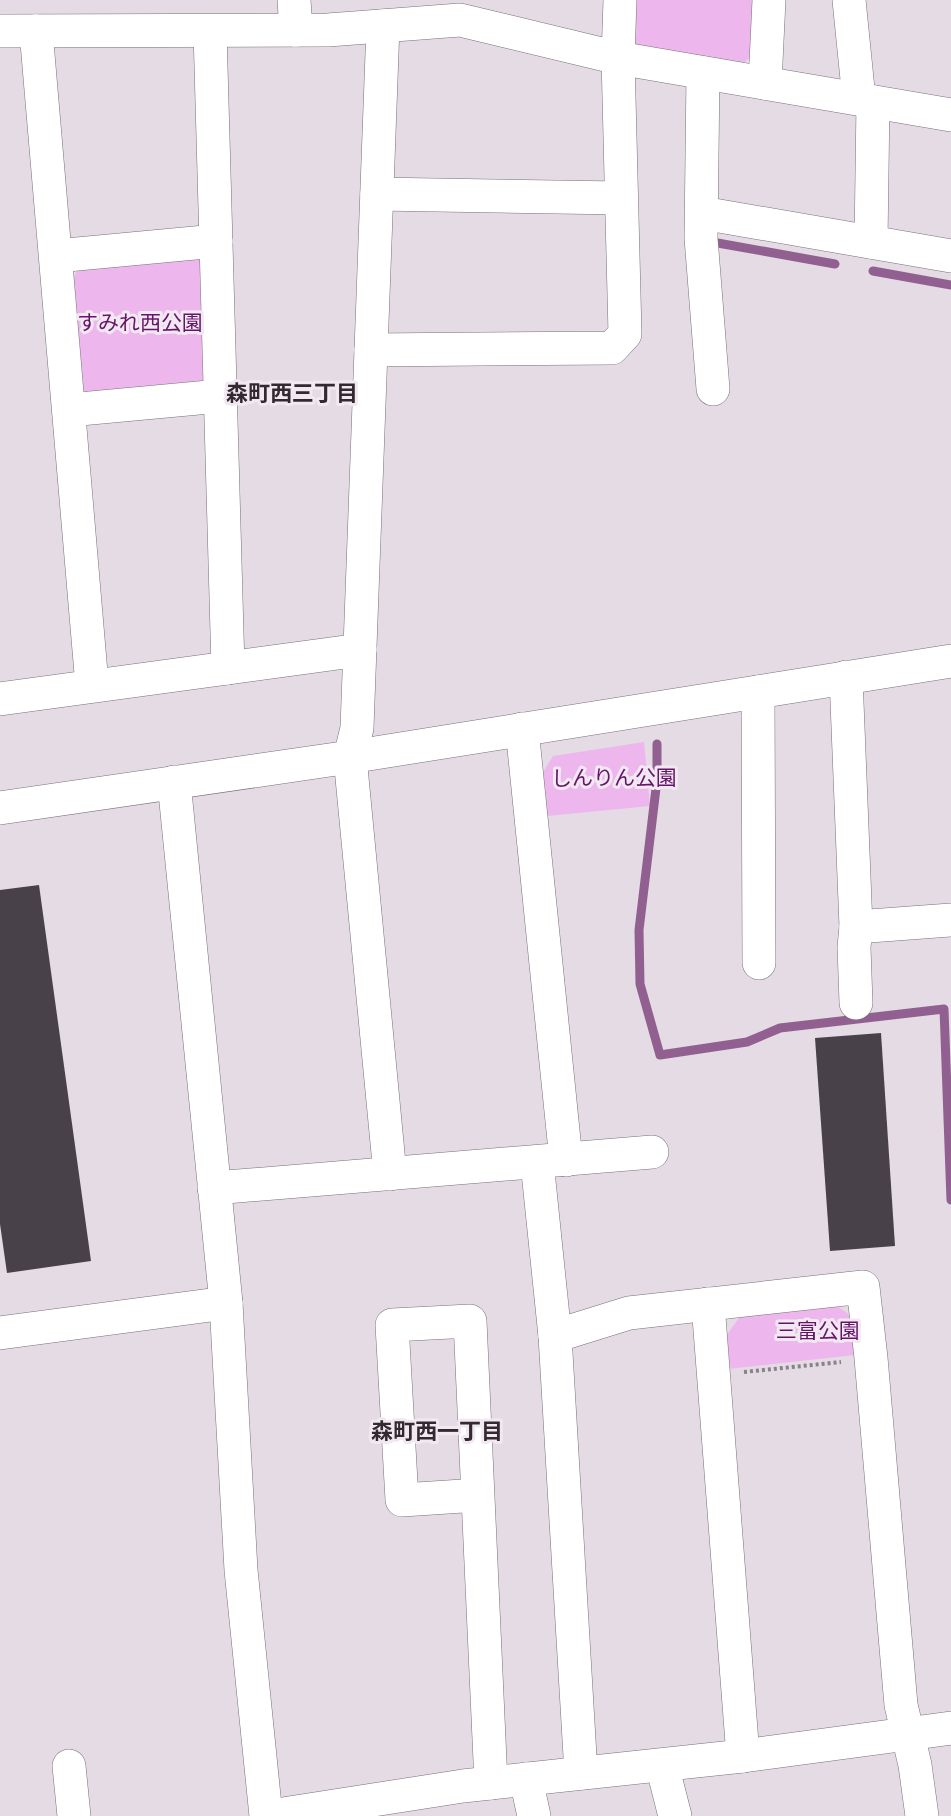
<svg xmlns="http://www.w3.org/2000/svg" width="951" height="1816" viewBox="0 0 951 1816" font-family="'Roboto Condensed','Noto Sans JP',sans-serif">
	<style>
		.green { fill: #edb7ed }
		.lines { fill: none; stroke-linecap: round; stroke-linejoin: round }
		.stream { stroke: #916091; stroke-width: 9 }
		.building { fill: #494149 }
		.minor-casing { stroke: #787078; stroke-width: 34 }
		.path { stroke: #888188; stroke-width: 4; stroke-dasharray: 3 3; stroke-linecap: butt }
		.minor { stroke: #fff; stroke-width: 33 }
		.labels { text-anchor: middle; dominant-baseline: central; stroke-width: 6; stroke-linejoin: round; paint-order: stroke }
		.park-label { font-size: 21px; fill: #66146a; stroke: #f2e8f2 }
		.neighbourhood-label { font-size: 22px; font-weight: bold; fill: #322a31; stroke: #f2e8f2 }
	</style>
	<rect width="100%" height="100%" fill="#e5dbe5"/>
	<!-- green -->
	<g class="green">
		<polygon points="633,0 753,0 751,57 740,65 631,44"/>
		<polygon points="194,254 201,261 204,379 198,388 92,398 83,390 73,278 81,265"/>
		<polygon points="644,742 650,806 547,816 542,774 553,756"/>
		<polygon points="831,1302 853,1317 855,1355 728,1369 724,1339 743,1312"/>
	</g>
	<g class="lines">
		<!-- stream -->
		<g class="stream">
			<polyline points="712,242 835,264"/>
			<polyline points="873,271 951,285"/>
			<polyline points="657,744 657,780 639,930 640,984 660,1055 747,1042 780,1028 944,1009 951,1200"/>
		</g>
	</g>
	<!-- building -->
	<g class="building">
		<polygon points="39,885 91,1261 7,1273 0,1224 0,890"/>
		<polygon points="881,1033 895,1246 830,1251 815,1038"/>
	</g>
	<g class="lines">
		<defs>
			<g id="minor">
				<polyline points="294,0 296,30"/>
				<polyline points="849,0 859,99"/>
				<polyline points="383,26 357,728 350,757 390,1174"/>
				<polyline points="0,31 328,30 460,20 618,58 951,115"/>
				<polyline points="36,31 92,685"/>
				<polyline points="210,31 228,668"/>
				<polyline points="703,73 701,238 713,389"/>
				<polyline points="765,83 769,0"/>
				<polyline points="377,194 621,198"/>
				<polyline points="702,213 951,256"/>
				<polyline points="871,242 873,102"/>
				<polyline points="56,256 216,241"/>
				<polyline points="371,350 612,348 625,334 618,58 620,0"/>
				<polyline points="69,410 220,396"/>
				<polyline points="846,677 856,927 951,920"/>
				<polyline points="758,692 759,963"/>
				<polyline points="0,699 360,650"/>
				<polyline points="522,729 566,1160"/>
				<polyline points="174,782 226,1303 241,1570 266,1816"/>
				<polyline points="0,808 350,757 951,661"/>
				<polyline points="856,927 854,947 856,1003"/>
				<polyline points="537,1162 555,1336 581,1773"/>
				<polyline points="214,1188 652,1152"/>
				<polyline points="708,1304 743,1756"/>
				<polyline points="0,1333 226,1303"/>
				<polyline points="555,1336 629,1313 863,1287 871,1358 901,1705 915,1765 922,1816"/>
				<polyline points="478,1495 402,1500 392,1325 470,1321 491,1783"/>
				<polyline points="662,1765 675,1816"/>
				<polyline points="69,1766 74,1816"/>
				<polyline points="526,1779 534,1816"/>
				<polyline points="270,1816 463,1786 743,1756 951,1728"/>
			</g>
		</defs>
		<!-- minor casing -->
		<use href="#minor" class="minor-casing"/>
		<!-- path -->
		<polyline class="path" points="744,1372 841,1362"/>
		<!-- minor -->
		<use href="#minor" class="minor"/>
	</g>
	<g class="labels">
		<!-- park labels -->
		<g class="park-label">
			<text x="140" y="323">すみれ西公園</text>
			<text x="614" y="778">しんりん公園</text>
			<text x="818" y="1331">三富公園</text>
		</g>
		<!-- neighbourhood labels -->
		<g class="neighbourhood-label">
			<text x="292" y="393">森町西三丁目</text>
			<text x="437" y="1431">森町西一丁目</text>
		</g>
	</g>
</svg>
